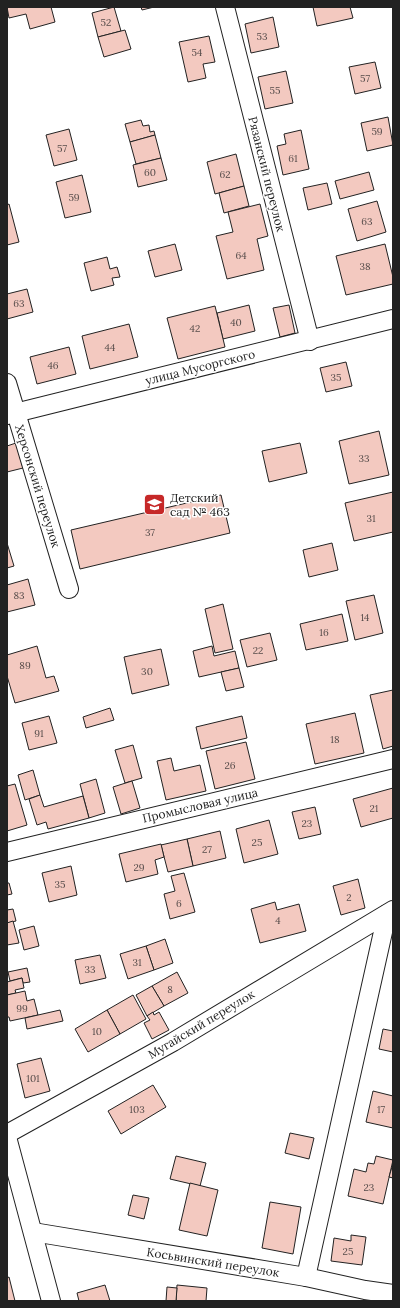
<svg xmlns="http://www.w3.org/2000/svg" width="400" height="1308" viewBox="0 0 400 1308" font-family="Lora,serif">
	<style>
		.building { fill: #f3c9c0; stroke: #222 }
		.lines { fill: none; stroke-linecap: round; stroke-linejoin: round }
		.minor-casing { stroke: #222; stroke-width: 20 }
		.minor { stroke: #fff; stroke-width: 18 }
		.labels { text-anchor: middle; dominant-baseline: central; stroke-width: 3; stroke-linejoin: round; paint-order: stroke }
		.number-label { font-size: 10px; fill: #564c4a }
		.street-label { font-size: 12px; fill: #222; stroke: #fff }
		.poi-label { font-size: 12px; fill: #222; stroke: #fff; text-anchor: start }
	</style>
	<rect width="100%" height="100%" fill="#fff"/>
	<!-- building -->
	<g class="building">
		<polygon points="7,7 51,7 55,22 30,29 26,14 9,18"/>
		<polygon points="114,7 121,31 98,37 92,13"/>
		<polygon points="141,7 154,7 142,10"/>
		<polygon points="313,7 350,7 353,18 317,26"/>
		<polygon points="273,17 279,47 251,53 245,24"/>
		<polygon points="125,30 131,49 104,57 98,37"/>
		<polygon points="209,36 215,62 203,64 206,78 188,82 179,42"/>
		<polygon points="375,62 381,88 355,94 349,67"/>
		<polygon points="286,71 293,103 265,109 258,77"/>
		<polygon points="388,117 393,145 367,151 361,123"/>
		<polygon points="141,120 143,126 149,125 150,132 154,131 155,135 130,142 125,124"/>
		<polygon points="69,129 77,160 54,166 46,135"/>
		<polygon points="301,130 309,169 283,175 277,146 286,144 284,134"/>
		<polygon points="155,135 161,158 136,164 130,142"/>
		<polygon points="236,154 244,186 215,194 207,162"/>
		<polygon points="161,158 167,180 138,187 133,165"/>
		<polygon points="369,172 374,190 340,199 335,181"/>
		<polygon points="82,175 91,212 65,218 56,182"/>
		<polygon points="327,183 332,204 308,210 303,188"/>
		<polygon points="244,186 249,206 224,213 219,193"/>
		<polygon points="377,201 386,232 357,241 348,209"/>
		<polygon points="9,204 19,242 7,245 7,205"/>
		<polygon points="260,204 268,236 257,239 264,270 227,279 216,236 233,232 228,212"/>
		<polygon points="175,244 182,270 155,277 148,251"/>
		<polygon points="385,244 393,277 393,284 346,295 336,256"/>
		<polygon points="107,257 110,269 117,267 120,277 112,278 114,285 91,291 84,263"/>
		<polygon points="27,289 33,312 7,319 7,294"/>
		<polygon points="249,305 255,331 223,339 217,313"/>
		<polygon points="289,305 295,333 280,337 273,308"/>
		<polygon points="215,306 225,347 178,359 167,318"/>
		<polygon points="129,324 138,357 90,369 82,336"/>
		<polygon points="69,347 76,374 37,384 30,357"/>
		<polygon points="346,362 352,386 326,392 320,368"/>
		<polygon points="379,431 389,475 349,484 339,441"/>
		<polygon points="16,443 23,468 7,472 7,446"/>
		<polygon points="300,443 307,473 269,482 262,451"/>
		<polygon points="393,492 393,532 354,541 345,503"/>
		<polygon points="221,495 230,533 80,569 71,530"/>
		<polygon points="7,543 14,566 7,568"/>
		<polygon points="332,543 338,570 309,577 303,550"/>
		<polygon points="28,579 35,605 7,612 7,585"/>
		<polygon points="374,595 383,633 355,640 346,601"/>
		<polygon points="223,604 233,649 215,653 205,609"/>
		<polygon points="342,614 348,641 306,650 300,624"/>
		<polygon points="270,633 277,660 247,667 240,640"/>
		<polygon points="37,646 46,678 54,676 59,691 15,703 7,676 7,655"/>
		<polygon points="212,646 214,656 235,651 239,668 199,677 193,651"/>
		<polygon points="161,649 169,685 132,694 124,657"/>
		<polygon points="239,668 244,687 226,691 221,672"/>
		<polygon points="393,690 393,746 383,749 370,695"/>
		<polygon points="110,708 114,720 86,728 83,717"/>
		<polygon points="355,713 364,753 315,764 306,724"/>
		<polygon points="49,716 57,743 29,750 22,723"/>
		<polygon points="242,716 247,738 201,749 196,727"/>
		<polygon points="246,742 255,779 215,789 206,751"/>
		<polygon points="133,745 142,778 125,783 115,750"/>
		<polygon points="171,758 174,771 200,765 206,791 166,800 157,761"/>
		<polygon points="33,770 40,795 25,800 18,775"/>
		<polygon points="96,779 105,813 89,818 80,784"/>
		<polygon points="132,781 140,808 121,814 113,787"/>
		<polygon points="15,784 27,825 7,831 7,786"/>
		<polygon points="393,788 393,818 361,827 353,799"/>
		<polygon points="40,795 44,807 83,796 89,818 48,829 46,822 37,825 29,799"/>
		<polygon points="315,807 321,834 299,839 292,812"/>
		<polygon points="269,820 278,854 244,863 236,829"/>
		<polygon points="220,831 226,858 193,866 187,839"/>
		<polygon points="187,839 193,866 168,872 161,845"/>
		<polygon points="161,844 164,857 155,860 158,874 126,882 119,854"/>
		<polygon points="71,866 77,895 49,902 42,873"/>
		<polygon points="184,873 195,912 170,919 164,894 175,891 171,876"/>
		<polygon points="358,879 365,908 341,915 333,886"/>
		<polygon points="7,883 9,883 12,894 7,895"/>
		<polygon points="275,902 277,910 299,904 306,931 260,943 251,909"/>
		<polygon points="13,909 16,921 7,923 7,910"/>
		<polygon points="13,921 19,943 7,945 7,923"/>
		<polygon points="34,926 39,946 24,950 19,930"/>
		<polygon points="165,939 173,963 154,970 146,946"/>
		<polygon points="146,946 154,970 128,979 120,954"/>
		<polygon points="100,955 106,978 80,984 75,960"/>
		<polygon points="27,968 30,982 23,983 22,978 10,981 8,972"/>
		<polygon points="177,972 188,993 164,1006 152,986"/>
		<polygon points="22,978 24,988 15,990 16,993 7,995 7,982"/>
		<polygon points="152,986 164,1006 147,1016 136,995"/>
		<polygon points="25,991 27,1001 34,999 38,1015 10,1021 9,1017 7,1017 7,995"/>
		<polygon points="133,995 146,1019 120,1034 107,1010"/>
		<polygon points="60,1010 63,1021 27,1029 25,1018"/>
		<polygon points="107,1010 120,1034 88,1052 75,1029"/>
		<polygon points="153,1012 154,1015 159,1012 169,1030 152,1039 144,1023 150,1020 147,1016"/>
		<polygon points="383,1029 393,1031 393,1052 379,1049"/>
		<polygon points="41,1058 50,1091 25,1098 17,1064"/>
		<polygon points="153,1085 166,1107 121,1134 108,1111"/>
		<polygon points="373,1091 393,1096 393,1128 366,1122"/>
		<polygon points="290,1133 314,1138 309,1159 285,1153"/>
		<polygon points="176,1156 206,1163 200,1186 170,1179"/>
		<polygon points="376,1156 393,1160 383,1204 348,1196 354,1169 366,1172 368,1163 374,1164"/>
		<polygon points="392,1167 393,1168 393,1178 389,1177"/>
		<polygon points="190,1183 218,1190 207,1236 179,1230"/>
		<polygon points="133,1195 149,1198 144,1219 128,1215"/>
		<polygon points="270,1202 301,1207 293,1254 262,1248"/>
		<polygon points="351,1235 366,1237 362,1265 331,1261 334,1238 351,1241"/>
		<polygon points="9,1277 15,1301 7,1301 7,1278"/>
		<polygon points="105,1285 110,1301 79,1301 77,1293"/>
		<polygon points="177,1285 207,1288 206,1301 176,1301"/>
		<polygon points="167,1287 177,1288 176,1301 166,1301"/>
	</g>
	<g class="lines">
		<defs>
			<g id="minor">
				<polyline points="225,7 310,341"/>
				<polyline points="7,383 69,589"/>
				<polyline points="7,415 393,319"/>
				<polyline points="7,852 393,759"/>
				<polyline points="7,1134 173,1042 393,910"/>
				<polyline points="7,1137 51,1301"/>
				<polyline points="33,1232 306,1277 365,1290 393,1294"/>
				<polyline points="306,1277 387,914"/>
			</g>
		</defs>
		<!-- minor casing -->
		<use href="#minor" class="minor-casing"/>
		<!-- minor -->
		<use href="#minor" class="minor"/>
	</g>
	<!-- icons -->
	<defs>
		<symbol id="school-square" viewBox="-11 -11 22 22"><rect x="-9" y="-9" width="18" height="18" rx="4" fill="#c62828" stroke="#fff"/><path d="M0-5L7-2L0 1L-7-2ZM-4 1L0 2.5L4 1V4Q0 6-4 4Z" fill="#fff"/></symbol>
	</defs>
	<g fill-rule="evenodd">
		<use href="#school-square" x="142" y="492" width="25" height="25"/>
	</g>
	<g class="labels">
		<!-- number labels -->
		<g class="number-label">
			<text x="106" y="22">52</text>
			<text x="262" y="36">53</text>
			<text x="197" y="52">54</text>
			<text x="365" y="78">57</text>
			<text x="275" y="90">55</text>
			<text x="377" y="131">59</text>
			<text x="62" y="148">57</text>
			<text x="293" y="158">61</text>
			<text x="150" y="172">60</text>
			<text x="225" y="174">62</text>
			<text x="74" y="197">59</text>
			<text x="367" y="221">63</text>
			<text x="241" y="255">64</text>
			<text x="365" y="266">38</text>
			<text x="19" y="303">63</text>
			<text x="236" y="322">40</text>
			<text x="195" y="328">42</text>
			<text x="110" y="347">44</text>
			<text x="53" y="365">46</text>
			<text x="336" y="377">35</text>
			<text x="364" y="458">33</text>
			<text x="371" y="518">31</text>
			<text x="150" y="532">37</text>
			<text x="19" y="595">83</text>
			<text x="365" y="617">14</text>
			<text x="324" y="632">16</text>
			<text x="258" y="650">22</text>
			<text x="25" y="665">89</text>
			<text x="147" y="671">30</text>
			<text x="39" y="733">91</text>
			<text x="335" y="739">18</text>
			<text x="230" y="765">26</text>
			<text x="374" y="808">21</text>
			<text x="307" y="823">23</text>
			<text x="257" y="842">25</text>
			<text x="207" y="849">27</text>
			<text x="139" y="867">29</text>
			<text x="60" y="884">35</text>
			<text x="349" y="897">2</text>
			<text x="179" y="903">6</text>
			<text x="278" y="920">4</text>
			<text x="137" y="962">31</text>
			<text x="90" y="969">33</text>
			<text x="170" y="989">8</text>
			<text x="22" y="1008">99</text>
			<text x="97" y="1031">10</text>
			<text x="33" y="1078">101</text>
			<text x="137" y="1109">103</text>
			<text x="381" y="1109">17</text>
			<text x="369" y="1187">23</text>
			<text x="348" y="1251">25</text>
		</g>
		<!-- street labels -->
		<g class="street-label">
			<text transform="translate(267 174) rotate(76)">Рязанский переулок</text>
			<text transform="translate(200 367) rotate(-14)">улица Мусоргского</text>
			<text transform="translate(38 486) rotate(73)">Херсонский переулок</text>
			<text transform="translate(200 805) rotate(-13)">Промысловая улица</text>
			<text transform="translate(201 1024) rotate(-31)">Мугайский переулок</text>
			<text transform="translate(213 1262) rotate(9)">Косьвинский переулок</text>
		</g>
		<!-- poi labels -->
		<g class="poi-label">
			<text x="170" y="497">Детский<tspan x="170" dy="14">сад № 463</tspan></text>
		</g>
	</g>
	<!-- border -->
	<rect width="400" height="1308" fill="none" stroke="#222222" stroke-width="16"/>
</svg>
